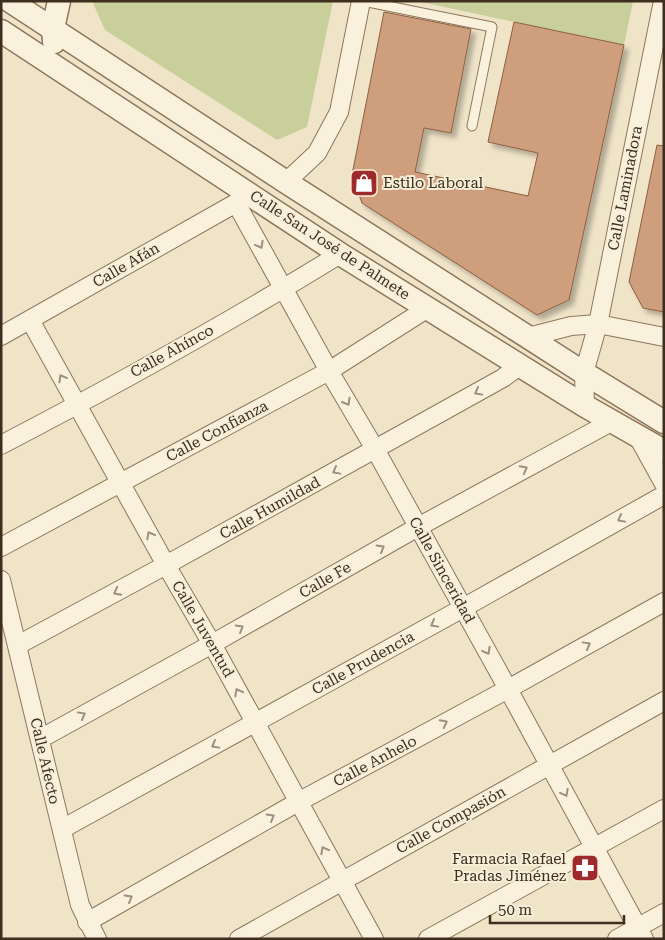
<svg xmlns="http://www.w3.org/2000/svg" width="665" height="940" viewBox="0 0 665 940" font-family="'Roboto Serif',serif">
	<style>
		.green { fill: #c9cf9b }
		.building { fill: #cf9f7d; stroke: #8d5f41; filter: url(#shadow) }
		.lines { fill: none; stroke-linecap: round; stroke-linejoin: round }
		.service-casing { stroke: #8d765c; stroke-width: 11 }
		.minor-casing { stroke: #8d765c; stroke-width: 20 }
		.tertiary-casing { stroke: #8d765c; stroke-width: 25 }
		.service { stroke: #faf1dc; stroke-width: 9 }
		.minor { stroke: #faf1dc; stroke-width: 18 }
		.tertiary { stroke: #faf1dc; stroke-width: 22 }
		.oneway { stroke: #9c907e }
		.labels { text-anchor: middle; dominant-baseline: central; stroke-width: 4; stroke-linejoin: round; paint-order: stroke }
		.poi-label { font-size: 15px; fill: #3d2e20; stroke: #f7eed8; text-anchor: start }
		.street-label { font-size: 15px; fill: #3d2e20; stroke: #f7eed8 }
	</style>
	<defs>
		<filter id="shadow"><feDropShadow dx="4.5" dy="4.5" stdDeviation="2.5" flood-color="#0004"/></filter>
	</defs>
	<rect width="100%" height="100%" fill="#f0e4c8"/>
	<!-- green -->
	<g class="green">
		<polygon points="92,1 333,1 307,127 277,140 105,30"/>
		<polygon points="416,1 633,1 624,45"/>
	</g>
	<!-- building -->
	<g class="building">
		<polygon points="384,12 471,29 451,133 424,128 415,172 528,196 538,153 488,142 514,22 624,45 569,300 537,315 362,203 352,175"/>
		<polygon points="657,145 664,146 664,312 643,308 629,282"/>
	</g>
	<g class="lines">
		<defs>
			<polyline id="service" points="363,1 492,27 472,126"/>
			<g id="minor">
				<polyline points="286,182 317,153 339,112 361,1"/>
				<polyline points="236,203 329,371 375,449 508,689 644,939"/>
				<polyline points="30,320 166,565 212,644 374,939"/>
				<polyline points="1,336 236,203 243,195"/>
				<polyline points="528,337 571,326 598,324 664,337"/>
				<polyline points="585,406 584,373 598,324 663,1"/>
				<polyline points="638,437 664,484"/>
				<path d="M 1,445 C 116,385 230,322 340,254"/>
				<polyline points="1,547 329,371 428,308"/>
				<polyline points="1,580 80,905 97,939"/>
				<polyline points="18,645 166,565 503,378 519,366"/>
				<polyline points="40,739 212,644 418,527 611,422"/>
				<polyline points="62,829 463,608 664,495"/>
				<polyline points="87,922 298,802 508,689 664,602"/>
				<polyline points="239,939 664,701"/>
				<polyline points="428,939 664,809"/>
				<polyline points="617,939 664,913"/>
			</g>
			<g id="tertiary">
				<polyline points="10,1 286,182 584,373 664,422"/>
				<polyline points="1,31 340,254 585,406 664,451"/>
				<polyline points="54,42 53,28 59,1"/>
			</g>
		</defs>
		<!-- service casing -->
		<use href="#service" class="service-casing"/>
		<!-- minor casing -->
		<use href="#minor" class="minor-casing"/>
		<!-- tertiary casing -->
		<use href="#tertiary" class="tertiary-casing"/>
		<!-- service -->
		<use href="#service" class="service"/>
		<!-- minor -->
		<use href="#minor" class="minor"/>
		<!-- tertiary -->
		<use href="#tertiary" class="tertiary"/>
	</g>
	<!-- one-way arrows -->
	<defs><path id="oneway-chevron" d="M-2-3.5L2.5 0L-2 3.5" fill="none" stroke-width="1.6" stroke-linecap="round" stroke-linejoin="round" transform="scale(1.25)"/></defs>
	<g class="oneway">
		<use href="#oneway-chevron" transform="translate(260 245) rotate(61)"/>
		<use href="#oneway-chevron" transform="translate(62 378) rotate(-119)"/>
		<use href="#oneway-chevron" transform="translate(478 392) rotate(151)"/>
		<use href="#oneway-chevron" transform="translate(347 402) rotate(60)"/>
		<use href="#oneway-chevron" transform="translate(524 469) rotate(-28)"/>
		<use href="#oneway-chevron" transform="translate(336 471) rotate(151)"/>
		<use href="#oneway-chevron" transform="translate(621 519) rotate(151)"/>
		<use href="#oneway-chevron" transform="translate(150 535) rotate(-118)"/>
		<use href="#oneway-chevron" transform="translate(381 548) rotate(-30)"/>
		<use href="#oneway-chevron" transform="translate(117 592) rotate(152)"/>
		<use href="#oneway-chevron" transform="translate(434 624) rotate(151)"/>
		<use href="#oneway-chevron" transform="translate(240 628) rotate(-30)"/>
		<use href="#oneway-chevron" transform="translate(587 645) rotate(-29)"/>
		<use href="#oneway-chevron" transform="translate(487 651) rotate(61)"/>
		<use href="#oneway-chevron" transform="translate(238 692) rotate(-118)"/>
		<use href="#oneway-chevron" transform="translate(82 715) rotate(-29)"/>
		<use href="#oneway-chevron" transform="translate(444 723) rotate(-28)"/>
		<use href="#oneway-chevron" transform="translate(215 745) rotate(151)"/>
		<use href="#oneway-chevron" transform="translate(565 793) rotate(61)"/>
		<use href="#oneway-chevron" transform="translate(271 817) rotate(-30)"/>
		<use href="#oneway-chevron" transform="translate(324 850) rotate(-119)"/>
		<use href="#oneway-chevron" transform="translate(129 898) rotate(-30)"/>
	</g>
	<!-- icons -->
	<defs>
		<symbol id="shop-square" viewBox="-11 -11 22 22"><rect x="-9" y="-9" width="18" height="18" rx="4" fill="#9e2a2b" stroke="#f7eed8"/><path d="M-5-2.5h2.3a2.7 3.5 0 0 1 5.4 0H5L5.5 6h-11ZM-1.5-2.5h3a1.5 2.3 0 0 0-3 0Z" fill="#fff"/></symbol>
		<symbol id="pharmacy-square" viewBox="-11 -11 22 22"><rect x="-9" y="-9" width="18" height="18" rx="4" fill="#9e2a2b" stroke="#f7eed8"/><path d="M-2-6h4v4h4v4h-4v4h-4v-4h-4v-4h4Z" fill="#fff"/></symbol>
	</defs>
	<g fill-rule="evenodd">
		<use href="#shop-square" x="348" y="167" width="32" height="32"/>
		<use href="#pharmacy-square" x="569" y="852" width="32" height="32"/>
	</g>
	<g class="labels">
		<!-- poi labels -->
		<g class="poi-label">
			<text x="383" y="183">Estilo Laboral</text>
			<text x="566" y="859" text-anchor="end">Farmacia Rafael<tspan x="566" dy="17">Pradas Jiménez</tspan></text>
		</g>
		<!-- street labels -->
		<g class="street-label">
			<text transform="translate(625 188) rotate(-79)">Calle Laminadora</text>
			<text transform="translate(330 245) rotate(33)">Calle San José de Palmete</text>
			<text transform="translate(126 265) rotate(-30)">Calle Afán</text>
			<text transform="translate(172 351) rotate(-29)">Calle Ahínco</text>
			<text transform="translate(217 431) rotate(-28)">Calle Confianza</text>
			<text transform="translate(270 508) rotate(-29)">Calle Humildad</text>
			<text transform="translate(442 570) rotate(61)">Calle Sinceridad</text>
			<text transform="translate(325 580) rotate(-30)">Calle Fe</text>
			<text transform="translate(203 629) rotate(60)">Calle Juventud</text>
			<text transform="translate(363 663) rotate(-29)">Calle Prudencia</text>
			<text transform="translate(45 761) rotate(77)">Calle Afecto</text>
			<text transform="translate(375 761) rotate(-28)">Calle Anhelo</text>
			<text transform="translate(451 820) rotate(-29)">Calle Compasión</text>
		</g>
	</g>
	<!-- border -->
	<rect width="665" height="940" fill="none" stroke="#3d2e20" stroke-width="5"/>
	<!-- scale -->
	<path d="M490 915v8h134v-8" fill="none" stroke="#3d2e20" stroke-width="2.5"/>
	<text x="498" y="915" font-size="15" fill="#3d2e20" stroke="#f7eed8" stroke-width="4" paint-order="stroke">50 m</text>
</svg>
